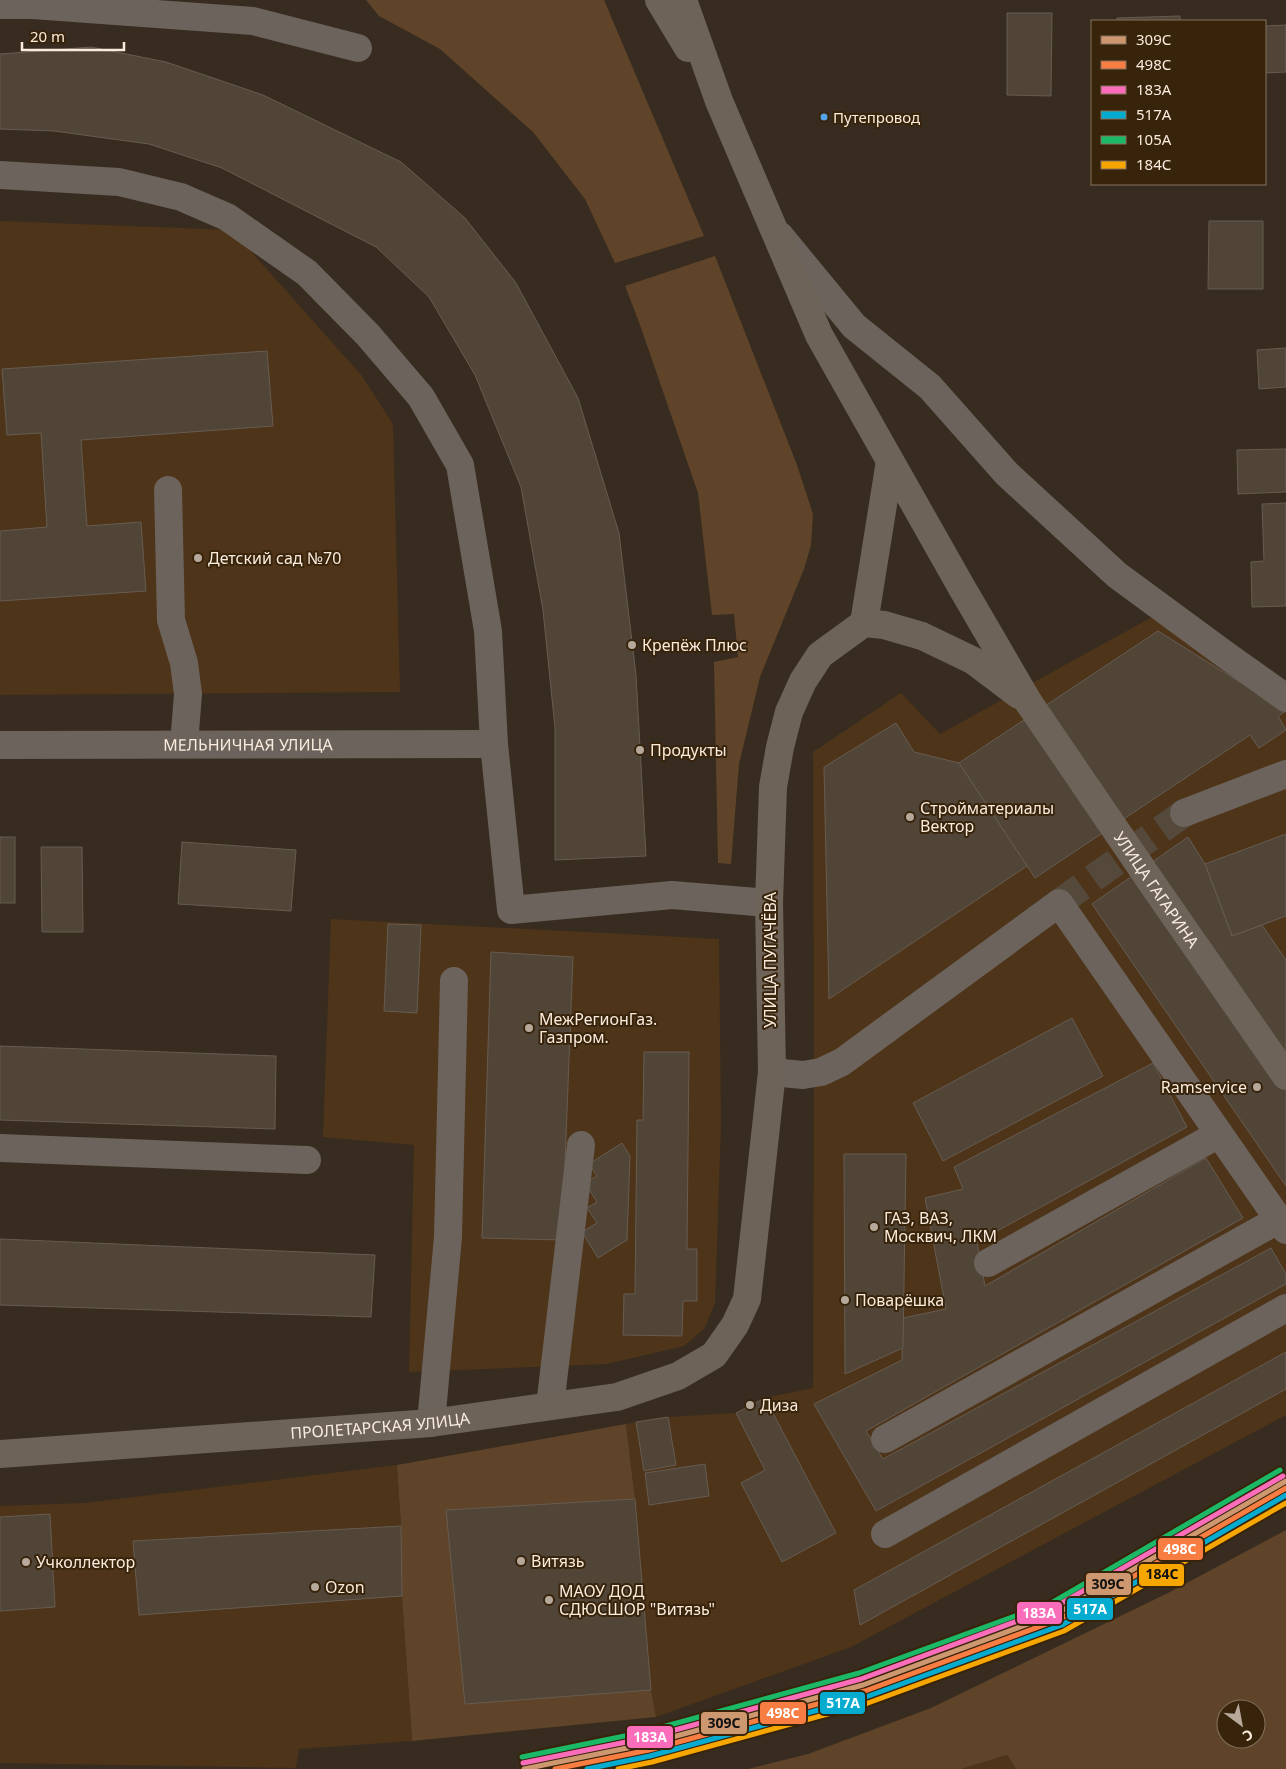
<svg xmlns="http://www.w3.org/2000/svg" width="1286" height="1769" viewBox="0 0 1286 1769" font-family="'Noto Sans',sans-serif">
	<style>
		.built { fill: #4e3419 }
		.green { fill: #5f4429; fill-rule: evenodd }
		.building { fill: #514538; stroke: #675c52 }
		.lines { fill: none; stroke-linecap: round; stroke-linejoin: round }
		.minor-tunnel { stroke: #55493c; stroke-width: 28; stroke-dasharray: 28 14; stroke-linecap: butt }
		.minor { stroke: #6b635c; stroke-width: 28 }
		.major { stroke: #6e6359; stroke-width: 28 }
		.major-bridge { stroke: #6e6359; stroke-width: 28 }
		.rail-1-casing { stroke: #38230b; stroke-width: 9 }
		.rail-2-casing { stroke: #38230b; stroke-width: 9 }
		.rail-3-casing { stroke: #38230b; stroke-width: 9 }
		.rail-4-casing { stroke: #38230b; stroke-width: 9 }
		.rail-5-casing { stroke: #38230b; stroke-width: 9 }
		.rail-6-casing { stroke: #38230b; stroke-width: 9 }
		.rail-1 { stroke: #cd976f; stroke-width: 5 }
		.rail-2 { stroke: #f77d43; stroke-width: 5 }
		.rail-3 { stroke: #fb6dba; stroke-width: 5 }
		.rail-4 { stroke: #06acd0; stroke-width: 5 }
		.rail-5 { stroke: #1ab867; stroke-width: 5 }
		.rail-6 { stroke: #f7a600; stroke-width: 5 }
		.bus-dot { fill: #53a3e8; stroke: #38230b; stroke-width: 2 }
		.poi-dot { fill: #b6a89b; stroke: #38230b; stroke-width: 2 }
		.labels { text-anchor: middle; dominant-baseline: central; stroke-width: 4; stroke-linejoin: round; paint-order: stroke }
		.bus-label { font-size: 15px; fill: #faebdd; stroke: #38230b; text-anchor: start }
		.poi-label { font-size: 16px; fill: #faebdd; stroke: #38230b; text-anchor: start }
		.street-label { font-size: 16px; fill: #faebdd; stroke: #38230b }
		.line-badge { stroke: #38230b; stroke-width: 2 }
		.badge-label { font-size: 14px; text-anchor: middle; font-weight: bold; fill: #fff }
		.pale-badge-label { font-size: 14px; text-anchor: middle; font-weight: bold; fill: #111 }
	</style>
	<rect width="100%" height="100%" fill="#382c20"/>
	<!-- built -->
	<g class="built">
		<polygon points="0,221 232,230 362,376 393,424 400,692 0,695"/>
		<polygon points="1154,616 1286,707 1286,1415 851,1647 656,1717 651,1690 635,1499 626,1424 668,1417 736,1413 765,1398 813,1388 814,1060 813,752 901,693 940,734"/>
		<polygon points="331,919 719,939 721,1124 715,1303 704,1329 684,1346 606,1364 409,1372 414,1145 323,1137"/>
		<polygon points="397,1465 401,1526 402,1596 412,1741 299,1749 296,1768 0,1763 0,1506 85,1503"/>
		<polygon points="1007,1755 1016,1769 961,1769"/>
	</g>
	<!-- green -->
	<g class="green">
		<polygon points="366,0 604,0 704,236 615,263 585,199 533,132 440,49 379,16"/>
		<polygon points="715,256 797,465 813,514 811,545 804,569 760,677 739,764 731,864 718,863 714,662 738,657 734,614 712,615 698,493 639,322 625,286"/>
		<polygon points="626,1424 635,1499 651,1690 656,1717 412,1741 402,1596 401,1526 397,1465"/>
		<path d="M 1286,1530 L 1286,1769 L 1016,1769 L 1007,1755 L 961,1769 L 748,1769 L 808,1754 L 931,1708 L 1168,1593 ZM 1226,1709 L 1256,1709 L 1256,1739 L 1226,1739 Z"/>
	</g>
	<!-- building -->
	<g class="building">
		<polygon points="1007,13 1052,13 1051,96 1007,95"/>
		<polygon points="1180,16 1180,21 1117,21 1117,18"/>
		<polygon points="1286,25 1286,72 1265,73 1265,26"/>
		<polygon points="91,47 166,62 263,95 401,162 465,218 516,283 578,398 619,533 636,675 646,856 555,860 555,728 543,610 521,487 475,375 429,297 376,247 222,168 149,144 54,131 0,129 0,54"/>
		<polygon points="1209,221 1263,221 1263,289 1208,289"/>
		<polygon points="1286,348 1286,387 1259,389 1257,350"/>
		<polygon points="267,351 273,426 81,440 87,526 141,522 146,591 0,601 0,531 47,527 41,433 7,435 2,369"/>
		<polygon points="1286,449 1286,492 1238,494 1237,450"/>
		<polygon points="1286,503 1286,606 1252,607 1251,562 1264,561 1262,504"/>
		<polygon points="1158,631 1286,711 1278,716 1286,730 1259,748 1250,735 1035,878 959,763"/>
		<polygon points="896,723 914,752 959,763 1027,866 829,999 824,767"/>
		<polygon points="1286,834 1286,916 1232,936 1205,864"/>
		<rect x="0" y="837" width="15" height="66"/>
		<polygon points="1188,837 1205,864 1232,936 1262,925 1286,960 1286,1186 1092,904"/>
		<polygon points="182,842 296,850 291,911 178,904"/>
		<polygon points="41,847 82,847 83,932 42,932"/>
		<polygon points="388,924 421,925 417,1013 384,1011"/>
		<polygon points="491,952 573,957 562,1240 482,1238"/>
		<polygon points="1072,1018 1103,1076 943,1161 913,1103"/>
		<polygon points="0,1046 276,1056 275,1129 0,1120"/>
		<polygon points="644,1052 689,1052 687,1249 697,1249 697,1301 683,1301 682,1336 623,1335 624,1294 635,1294 637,1120 643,1120"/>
		<polygon points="1153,1063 1187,1127 977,1242 985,1286 1206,1158 1243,1218 866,1431 883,1459 1271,1248 1286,1274 1286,1284 876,1511 814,1404 902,1360 903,1318 946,1309 925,1198 963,1189 954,1167"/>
		<polygon points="622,1143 630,1156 627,1240 598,1258 582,1232 597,1223 587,1208 597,1202 585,1183 597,1176 589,1164"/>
		<polygon points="844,1154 906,1154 903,1348 845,1374"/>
		<polygon points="0,1239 375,1255 371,1317 0,1305"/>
		<polygon points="1286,1352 1286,1389 860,1625 854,1590"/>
		<polygon points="765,1398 836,1533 782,1562 741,1483 765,1470 736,1413"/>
		<polygon points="668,1417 676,1465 644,1471 636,1422"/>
		<polygon points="705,1464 709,1496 649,1505 645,1473"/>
		<polygon points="635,1499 651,1690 465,1704 446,1510"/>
		<polygon points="50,1514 55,1607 0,1611 0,1517"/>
		<polygon points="401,1526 402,1596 139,1615 133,1541"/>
	</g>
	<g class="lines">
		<!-- minor-tunnel -->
		<polyline class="minor-tunnel" points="1059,903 1184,813"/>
		<!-- minor -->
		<g class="minor">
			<polyline points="0,5 33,5 253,21 358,48"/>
			<polyline points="0,175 119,182 181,197 227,217 307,273 368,335 421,397 460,465 488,631 494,744 511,910 672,895 769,903"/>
			<polyline points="780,236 854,326 930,387 1007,474 1117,575 1223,653 1286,698"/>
			<polyline points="168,490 171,620 184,663 188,694 184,744"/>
			<path id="s1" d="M 0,745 L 494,744"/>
			<polyline points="1184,813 1286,774"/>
			<polyline points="772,1072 803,1075 821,1072 842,1062 1059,903 1286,1230"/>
			<polyline points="0,1148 307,1160"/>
			<polyline points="988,1263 1219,1134"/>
			<polyline points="550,1406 581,1145"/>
			<polyline points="431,1423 448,1237 454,981"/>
			<polyline points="885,1439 1278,1220"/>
			<polyline points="885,1534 1286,1308"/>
		</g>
		<!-- major -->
		<g class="major">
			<polyline points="659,0 688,48"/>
			<polyline points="683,0 719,101 819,335 962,588 1029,703"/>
			<polyline points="864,623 884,625 922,636 974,661 1019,695"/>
			<polyline points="864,623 890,461"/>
			<path id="s2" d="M 0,1454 L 431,1423 L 617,1397 L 678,1376 L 714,1355 L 735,1325 L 747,1299 L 772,1072 L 769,903 L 773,787 L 780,747 L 789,712 L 803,681 L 820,655 L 864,623"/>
		</g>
		<!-- major-bridge -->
		<path class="major-bridge" id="s3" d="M 1029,703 L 1158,892 L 1286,1076"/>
		<defs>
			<polyline id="rail-1" points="524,1769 647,1744 863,1685 1058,1613 1286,1481"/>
			<polyline id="rail-2" points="555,1769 649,1750 865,1691 1060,1619 1286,1488"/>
			<polyline id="rail-3" points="523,1763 646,1738 861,1679 1055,1607 1283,1476"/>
			<polyline id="rail-4" points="587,1769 650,1756 866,1697 1062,1625 1286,1495"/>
			<polyline id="rail-5" points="522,1757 644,1732 859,1673 1053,1602 1280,1470"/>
			<polyline id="rail-6" points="618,1769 652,1762 868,1703 1064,1631 1286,1503"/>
		</defs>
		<!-- rail-1 casing -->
		<use href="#rail-1" class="rail-1-casing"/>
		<!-- rail-2 casing -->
		<use href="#rail-2" class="rail-2-casing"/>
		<!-- rail-3 casing -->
		<use href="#rail-3" class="rail-3-casing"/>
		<!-- rail-4 casing -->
		<use href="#rail-4" class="rail-4-casing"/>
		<!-- rail-5 casing -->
		<use href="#rail-5" class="rail-5-casing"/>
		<!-- rail-6 casing -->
		<use href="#rail-6" class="rail-6-casing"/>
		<!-- rail-1 -->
		<use href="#rail-1" class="rail-1"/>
		<!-- rail-2 -->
		<use href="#rail-2" class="rail-2"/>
		<!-- rail-3 -->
		<use href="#rail-3" class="rail-3"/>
		<!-- rail-4 -->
		<use href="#rail-4" class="rail-4"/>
		<!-- rail-5 -->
		<use href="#rail-5" class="rail-5"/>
		<!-- rail-6 -->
		<use href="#rail-6" class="rail-6"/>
	</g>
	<!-- markers -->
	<circle class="bus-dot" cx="824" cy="117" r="4.5"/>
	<g class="poi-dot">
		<circle cx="198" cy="558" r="5"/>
		<circle cx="632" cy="645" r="5"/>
		<circle cx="640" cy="750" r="5"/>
		<circle cx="910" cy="817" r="5"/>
		<circle cx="529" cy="1028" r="5"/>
		<circle cx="1257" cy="1087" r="5"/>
		<circle cx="874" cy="1227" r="5"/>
		<circle cx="845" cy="1300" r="5"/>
		<circle cx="750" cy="1405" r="5"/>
		<circle cx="521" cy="1561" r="5"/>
		<circle cx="26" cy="1562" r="5"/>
		<circle cx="315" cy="1587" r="5"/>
		<circle cx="549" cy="1600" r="5"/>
	</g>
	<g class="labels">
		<!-- bus labels -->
		<g class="bus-label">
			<text x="833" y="117">Путепровод</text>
		</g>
		<!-- poi labels -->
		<g class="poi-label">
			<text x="208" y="558">Детский сад №70</text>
			<text x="642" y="645">Крепёж Плюс</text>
			<text x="650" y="750">Продукты</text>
			<text x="920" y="808">Стройматериалы<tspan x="920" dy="18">Вектор</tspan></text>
			<text x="539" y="1019">МежРегионГаз.<tspan x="539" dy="18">Газпром.</tspan></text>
			<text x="1247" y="1087" text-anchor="end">Ramservice</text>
			<text x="884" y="1218">ГАЗ, ВАЗ,<tspan x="884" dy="18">Москвич, ЛКМ</tspan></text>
			<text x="855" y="1300">Поварёшка</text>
			<text x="760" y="1405">Диза</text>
			<text x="531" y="1561">Витязь</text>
			<text x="36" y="1562">Учколлектор</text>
			<text x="325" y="1587">Ozon</text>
			<text x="559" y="1591">МАОУ ДОД<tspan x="559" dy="18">СДЮСШОР "Витязь"</tspan></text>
		</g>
		<!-- street labels -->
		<g class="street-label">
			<text stroke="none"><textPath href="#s1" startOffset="248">МЕЛЬНИЧНАЯ УЛИЦА</textPath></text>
			<text stroke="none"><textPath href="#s3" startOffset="226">УЛИЦА ГАГАРИНА</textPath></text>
			<text transform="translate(770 960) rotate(-90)">УЛИЦА ПУГАЧЁВА</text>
			<text stroke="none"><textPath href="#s2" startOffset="381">ПРОЛЕТАРСКАЯ УЛИЦА</textPath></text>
		</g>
	</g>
	<g class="line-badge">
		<rect x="1157" y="1537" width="47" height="24" rx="5" fill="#f77d43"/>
		<rect x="1138" y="1563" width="47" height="24" rx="5" fill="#f7a600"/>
		<rect x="1085" y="1572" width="47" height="24" rx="5" fill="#cd976f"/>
		<rect x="1066" y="1597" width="48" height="24" rx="5" fill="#06acd0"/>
		<rect x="1016" y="1601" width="47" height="24" rx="5" fill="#fb6dba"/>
		<rect x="819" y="1691" width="47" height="24" rx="5" fill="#06acd0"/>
		<rect x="759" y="1701" width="48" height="24" rx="5" fill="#f77d43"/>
		<rect x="700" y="1711" width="48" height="24" rx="5" fill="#cd976f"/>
		<rect x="626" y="1725" width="48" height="24" rx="5" fill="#fb6dba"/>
	</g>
	<g class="badge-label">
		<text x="1180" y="1554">498С</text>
		<text x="1090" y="1614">517А</text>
		<text x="1039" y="1618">183А</text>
		<text x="843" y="1708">517А</text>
		<text x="783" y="1718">498С</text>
		<text x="650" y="1742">183А</text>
	</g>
	<g class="pale-badge-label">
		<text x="1162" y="1579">184С</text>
		<text x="1108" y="1589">309С</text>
		<text x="724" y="1728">309С</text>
	</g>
	<!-- legend -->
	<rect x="1091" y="20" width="175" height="165" fill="#38230b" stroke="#86735f"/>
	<rect x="1101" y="36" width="25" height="8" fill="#cd976f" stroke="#86735f"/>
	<text x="1136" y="45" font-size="15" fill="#faebdd">309С</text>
	<rect x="1101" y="61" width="25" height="8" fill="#f77d43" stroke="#86735f"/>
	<text x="1136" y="70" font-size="15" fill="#faebdd">498С</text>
	<rect x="1101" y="86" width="25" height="8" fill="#fb6dba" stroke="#86735f"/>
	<text x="1136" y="95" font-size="15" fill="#faebdd">183А</text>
	<rect x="1101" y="111" width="25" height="8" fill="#06acd0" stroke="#86735f"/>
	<text x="1136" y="120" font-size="15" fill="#faebdd">517А</text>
	<rect x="1101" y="136" width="25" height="8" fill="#1ab867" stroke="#86735f"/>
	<text x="1136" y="145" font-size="15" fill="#faebdd">105А</text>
	<rect x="1101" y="161" width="25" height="8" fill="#f7a600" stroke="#86735f"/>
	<text x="1136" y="170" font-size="15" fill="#faebdd">184С</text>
	<!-- north arrow -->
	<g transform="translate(1241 1724) rotate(148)"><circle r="24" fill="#38230b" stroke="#86735f"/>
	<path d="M0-4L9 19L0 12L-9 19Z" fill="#b6a89b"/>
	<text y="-8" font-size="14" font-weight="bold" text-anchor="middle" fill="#faebdd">С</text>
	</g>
	<!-- scale -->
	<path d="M22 42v8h102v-8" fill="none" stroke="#faebdd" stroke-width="2.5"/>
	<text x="30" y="42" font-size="15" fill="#faebdd" stroke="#38230b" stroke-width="4" paint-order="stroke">20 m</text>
</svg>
